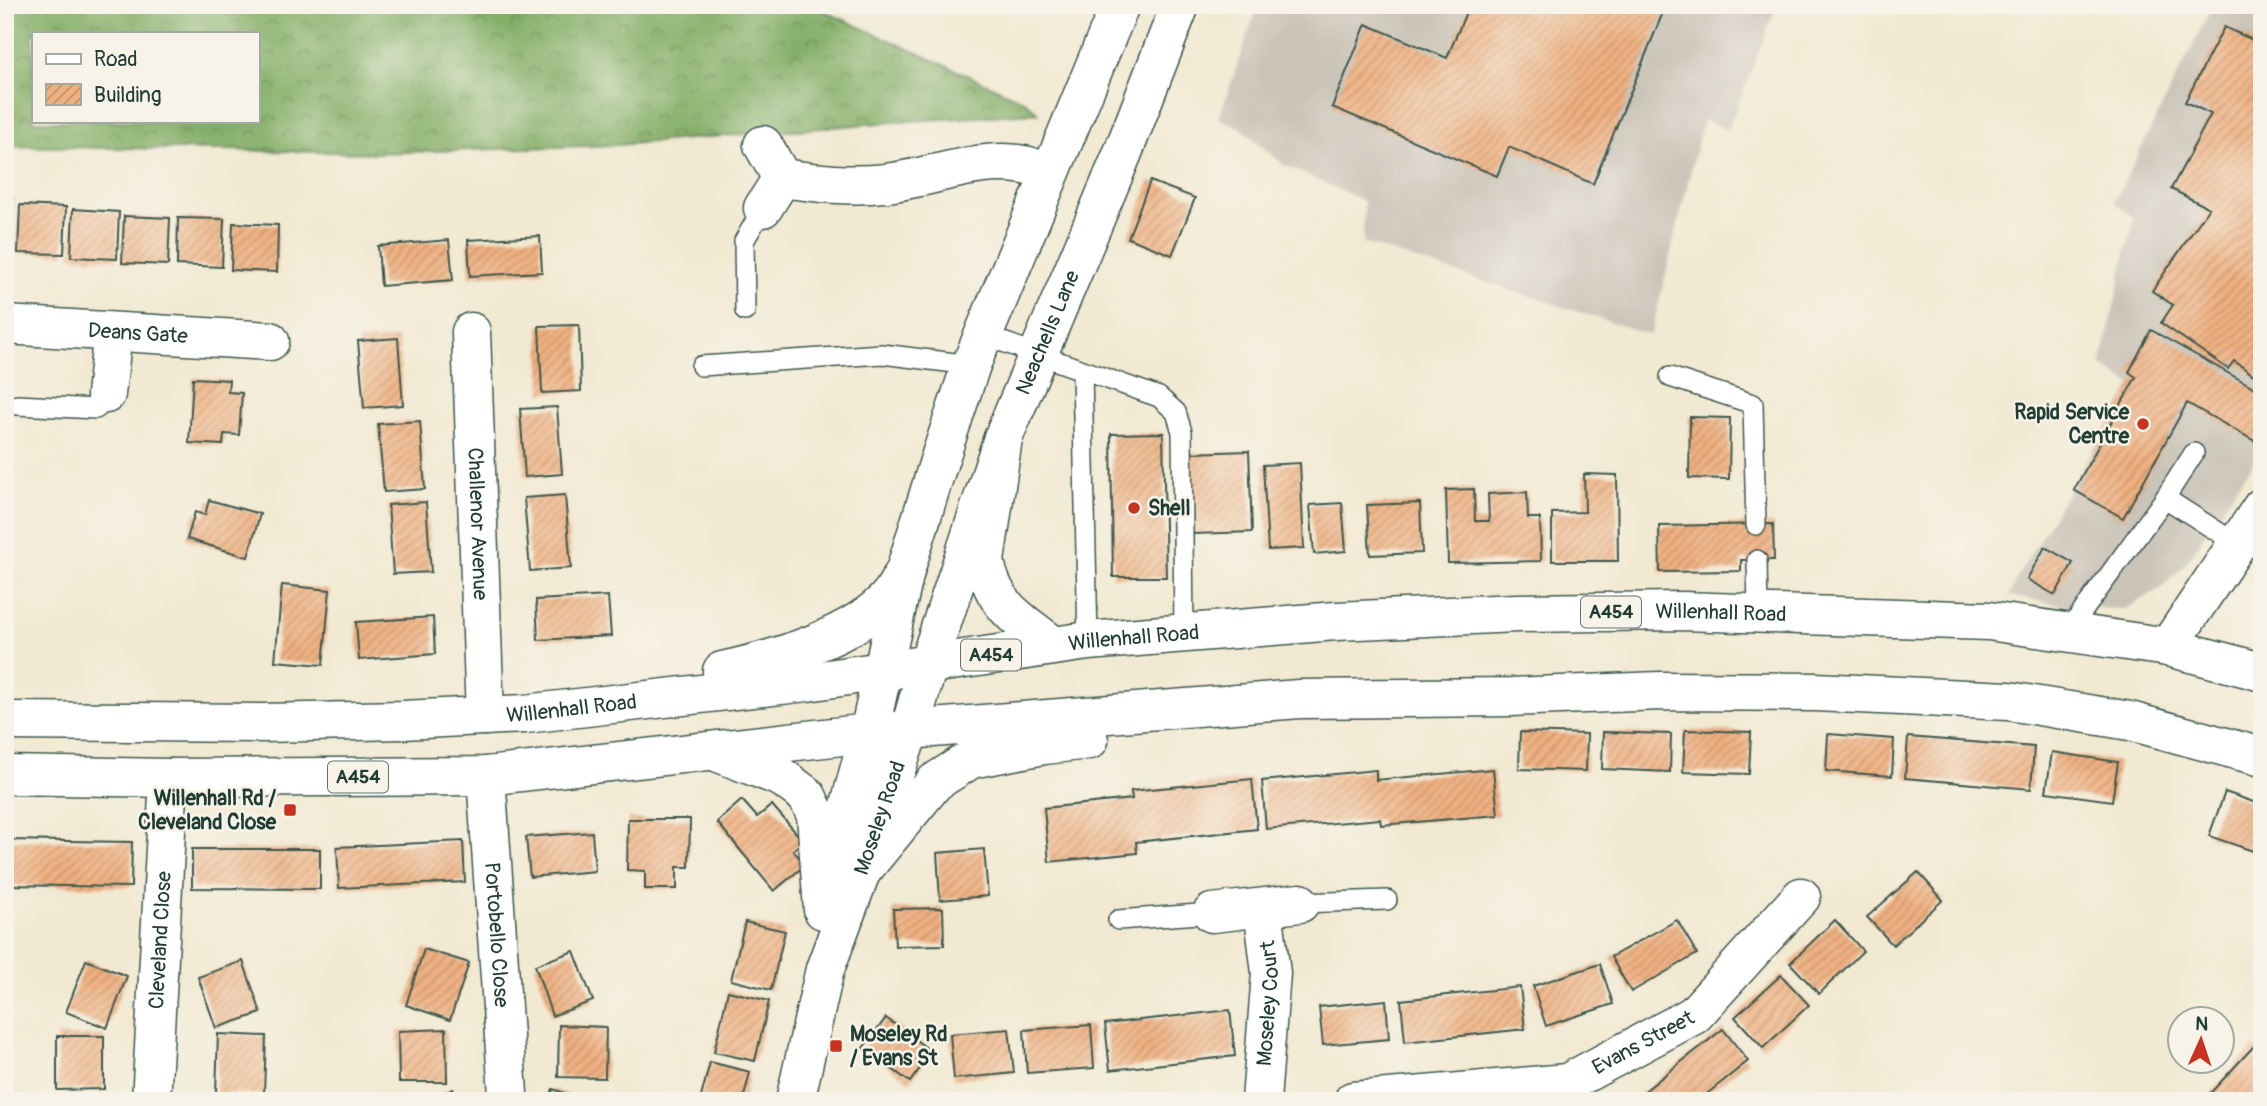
<svg xmlns="http://www.w3.org/2000/svg" width="2267" height="1106" viewBox="0 0 2267 1106" font-family="Pangolin,sans-serif">
	<style>
		.industrial { fill: #c9c3b8 }
		.forest { fill: url(#forest-crowns); stroke: #51764e; stroke-width: 2; fill-rule: evenodd }
		.building { fill: url(#building-hatch) }
		.lines { fill: none; stroke-linecap: round; stroke-linejoin: round }
		.lane-casing { stroke: #3e574c; stroke-width: 22 }
		.street-casing { stroke: #3e574c; stroke-width: 41 }
		.secondary-casing { stroke: #3e574c; stroke-width: 41 }
		.highway-casing { stroke: #3e574c; stroke-width: 41 }
		.lane { stroke: #fff; stroke-width: 19 }
		.street { stroke: #fff; stroke-width: 38 }
		.secondary { stroke: #fff; stroke-width: 38 }
		.highway { stroke: #fff; stroke-width: 38 }
		.poi-dot { fill: #c8321e; stroke: #f7f3e8; stroke-width: 2.5 }
		.labels { text-anchor: middle; dominant-baseline: central; stroke-width: 5; stroke-linejoin: round; paint-order: stroke }
		.shield { fill: #f7f3e8; stroke: #60746a; stroke-width: 2 }
		.shield-label { font-size: 19px; font-weight: bold; fill: #1f3d34 }
		.street-label { font-size: 21px; fill: #1f3d34; stroke: #f7f3e8 }
		.poi-label { font-size: 21px; font-weight: bold; fill: #1f3d34; stroke: #f7f3e8; text-anchor: end }
	</style>
	<defs>
		<pattern id="forest-crowns" width="20" height="18" patternUnits="userSpaceOnUse" patternTransform="scale(1.75)"><rect width="20" height="18" fill="#83af67"/><path d="M2 6a3 3 0 1 1 6 0M12 15a3 3 0 1 1 6 0" fill="none" stroke="#6b9056"/></pattern>
		<pattern id="building-hatch" width="6" height="6" patternUnits="userSpaceOnUse" patternTransform="scale(1.75)"><rect width="6" height="6" fill="#f0b181"/><path d="M-1 1l2-2M0 6l6-6M5 7l2-2" fill="none" stroke="#c2916a"/></pattern>
	</defs>
	<rect width="100%" height="100%" fill="#f7f3e8"/>
	<filter id="ink" filterUnits="userSpaceOnUse"><feTurbulence type="fractalNoise" baseFrequency=".0143" numOctaves="2"/><feDisplacementMap in="SourceGraphic" scale="14" xChannelSelector="R" yChannelSelector="G"/><feConvolveMatrix kernelMatrix="1 2 1 2 8 2 1 2 1" color-interpolation-filters="sRGB"/></filter>
	<filter id="wash" filterUnits="userSpaceOnUse"><feTurbulence type="fractalNoise" baseFrequency=".00686" numOctaves="4" result="noise"/><feDisplacementMap in="SourceGraphic" scale="28" xChannelSelector="R" yChannelSelector="G"/><feGaussianBlur stdDeviation="1.57" result="paint"/><feColorMatrix in="noise" values="0 0 0 0 0 0 0 0 0 0 0 0 0 0 0 0 0 1.4 0 .05"/><feComposite in="paint" operator="in"/></filter>
	<g filter="url(#wash)">
		<rect width="100%" height="100%" fill="#f1e9d1"/>
		<!-- industrial -->
		<g class="industrial">
			<polygon points="1258,5 1777,5 1728,130 1703,120 1651,335 1363,243 1364,201 1284,165 1241,128 1219,118"/>
			<polygon points="2213,5 2250,5 2262,12 2262,450 2182,568 2158,590 2125,609 2076,607 2009,596 2019,574 2132,385 2101,365 2134,218 2114,202"/>
		</g>
		<!-- forest -->
		<path class="forest" d="M 5,5 L 811,5 L 1025,101 L 1038,113 L 880,123 L 617,145 L 379,153 L 5,146 ZM 33,33 L 257,33 L 257,121 L 33,121 Z"/>
		<g id="blocks">
			<!-- building -->
			<g class="building">
				<polygon points="1469,5 1666,5 1593,184 1509,147 1497,176 1332,107 1366,24 1447,58"/>
				<polygon points="2224,27 2262,44 2262,381 2234,361 2228,369 2161,323 2173,305 2152,291 2209,208 2171,189 2211,114 2185,102"/>
				<polygon points="1150,181 1195,198 1172,255 1128,238"/>
				<polygon points="5,199 13,199 12,246 5,246"/>
				<polygon points="20,205 66,207 64,254 18,253"/>
				<polygon points="73,209 119,212 117,259 71,257"/>
				<polygon points="124,216 170,218 168,265 122,263"/>
				<polygon points="178,218 224,219 222,267 177,265"/>
				<polygon points="233,223 278,225 277,272 231,270"/>
				<polygon points="540,236 542,272 470,276 468,240"/>
				<polygon points="449,240 453,280 381,286 378,246"/>
				<polygon points="579,325 581,391 542,393 539,326"/>
				<polygon points="2151,330 2262,392 2262,445 2187,403 2123,518 2074,490 2136,377 2129,372"/>
				<polygon points="398,338 403,405 364,408 358,341"/>
				<polygon points="193,378 229,380 228,392 242,393 239,435 224,434 223,445 189,443"/>
				<polygon points="557,407 562,474 525,477 520,409"/>
				<polygon points="1690,417 1730,418 1729,479 1689,478"/>
				<polygon points="420,421 425,489 384,492 378,424"/>
				<polygon points="1163,433 1166,577 1113,577 1111,434"/>
				<polygon points="1249,451 1252,532 1193,534 1190,453"/>
				<polygon points="1300,463 1304,548 1268,550 1263,465"/>
				<polygon points="1584,474 1617,475 1618,561 1552,561 1552,513 1585,512"/>
				<polygon points="1474,489 1475,521 1489,521 1488,494 1527,492 1528,518 1540,518 1541,561 1448,563 1446,490"/>
				<polygon points="565,495 571,568 530,571 524,498"/>
				<polygon points="209,500 260,514 248,557 187,539 195,512 205,515"/>
				<polygon points="426,502 431,572 393,574 388,505"/>
				<polygon points="1342,503 1346,551 1314,554 1310,505"/>
				<polygon points="1420,503 1422,553 1370,555 1367,505"/>
				<polygon points="1773,524 1774,560 1741,560 1741,571 1660,572 1659,526"/>
				<polygon points="2045,547 2073,563 2055,595 2027,579"/>
				<polygon points="282,585 330,590 323,665 275,661"/>
				<polygon points="608,596 611,636 538,640 536,600"/>
				<polygon points="433,617 435,654 359,660 356,622"/>
				<polygon points="1685,730 1751,732 1749,774 1683,772"/>
				<polygon points="1520,732 1587,734 1586,771 1519,769"/>
				<polygon points="1603,732 1671,734 1670,772 1602,769"/>
				<polygon points="1828,734 1894,739 1892,776 1826,771"/>
				<polygon points="1908,737 2034,747 2031,789 1905,778"/>
				<polygon points="2052,752 2118,762 2112,801 2046,792"/>
				<polygon points="1493,769 1498,815 1381,825 1380,819 1266,829 1262,781 1376,770 1376,780"/>
				<polygon points="1252,779 1257,829 1136,842 1137,853 1049,862 1044,808 1132,799 1131,791"/>
				<polygon points="2225,792 2262,805 2262,854 2209,836"/>
				<polygon points="742,800 757,817 772,805 803,841 793,850 805,865 774,891 717,822"/>
				<polygon points="628,819 690,819 689,867 677,867 677,889 645,889 645,871 627,870"/>
				<polygon points="592,832 595,871 530,877 526,837"/>
				<polygon points="5,840 132,842 131,887 5,885"/>
				<polygon points="463,841 465,882 339,888 337,847"/>
				<polygon points="192,849 320,849 320,889 192,888"/>
				<polygon points="984,849 988,896 940,900 937,853"/>
				<polygon points="1918,872 1943,900 1893,945 1867,917"/>
				<polygon points="943,908 944,945 895,946 893,909"/>
				<polygon points="1677,920 1697,954 1631,992 1611,957"/>
				<polygon points="1835,920 1863,951 1819,994 1790,963"/>
				<polygon points="745,922 785,931 771,990 731,980"/>
				<polygon points="424,949 469,963 450,1020 406,1005"/>
				<polygon points="574,951 593,1001 552,1016 535,965"/>
				<polygon points="86,960 127,976 107,1028 66,1012"/>
				<polygon points="243,961 261,1013 216,1028 198,977"/>
				<polygon points="1600,964 1613,1004 1546,1026 1533,986"/>
				<polygon points="1781,975 1809,1005 1763,1048 1735,1017"/>
				<polygon points="1520,987 1525,1029 1405,1042 1401,1000"/>
				<polygon points="728,991 769,1001 755,1061 714,1052"/>
				<polygon points="1386,1000 1389,1039 1323,1045 1319,1007"/>
				<polygon points="1230,1010 1235,1056 1110,1070 1105,1024"/>
				<polygon points="886,1018 932,1052 910,1082 863,1048"/>
				<polygon points="559,1025 606,1027 605,1078 558,1077"/>
				<polygon points="1091,1025 1094,1068 1027,1073 1024,1030"/>
				<polygon points="446,1029 447,1082 399,1082 398,1031"/>
				<polygon points="1009,1029 1014,1073 954,1079 950,1034"/>
				<polygon points="1723,1029 1748,1061 1698,1101 1632,1101"/>
				<polygon points="218,1034 266,1036 264,1094 216,1093"/>
				<polygon points="57,1036 104,1036 104,1089 57,1090"/>
				<polygon points="2254,1046 2262,1053 2262,1098 2259,1101 2203,1101"/>
				<polygon points="710,1062 750,1072 743,1101 700,1101"/>
				<polygon points="453,1089 458,1101 425,1101"/>
				<polygon points="553,1089 584,1100 584,1101 548,1101"/>
			</g>
		</g>
	</g>
	<g filter="url(#ink)">
		<use href="#blocks" fill-opacity="0" stroke="#3e574c" stroke-width="2"/>
		<g class="lines">
			<defs>
				<g id="lane">
					<polyline points="745,311 744,241 763,208"/>
					<polyline points="983,335 1159,397 1176,412 1182,432 1184,633"/>
					<polyline points="701,366 882,354 971,365"/>
					<polyline points="1082,372 1088,641"/>
					<polyline points="1670,377 1753,404 1756,525"/>
					<polyline points="17,405 96,409 104,402 106,394"/>
					<polyline points="2194,453 2165,498 2237,544"/>
					<polyline points="1757,560 1758,613"/>
					<polyline points="2067,633 2165,498"/>
					<polyline points="1300,903 1387,900"/>
					<polyline points="1118,920 1212,913"/>
				</g>
				<g id="street">
					<path d="M 763,145 L 782,178 C 816,183 851,187 885,183 C 929,179 980,156 1024,165 C 1032,166 1041,171 1049,174"/>
					<polyline points="763,208 782,178"/>
					<path id="s1" d="M 5,325 L 270,341"/>
					<path id="s2" d="M 471,332 L 485,716"/>
					<polyline points="106,394 113,332"/>
					<path id="s3" d="M 486,776 L 508,1094"/>
					<polyline points="1212,913 1300,903"/>
					<path id="s4" d="M 151,1101 L 169,778"/>
					<path id="s5" d="M 1261,1101 L 1271,973 L 1263,908"/>
					<path id="s6" d="M 1353,1101 L 1567,1083 L 1694,1015 L 1801,897"/>
				</g>
				<g id="secondary">
					<polyline points="2168,647 2262,507"/>
					<polyline points="826,895 869,733 905,571 939,461 971,365 1120,5"/>
					<path id="s7" d="M 795,1101 L 825,969 L 861,872 L 910,729 L 928,665 L 1003,438 L 1122,155 L 1180,5"/>
				</g>
				<g id="highway">
					<path d="M 1003,438 L 985,561 C 993,606 1019,620 1053,645"/>
					<path d="M 722,671 C 773,660 857,636 891,594 C 896,587 900,579 905,571"/>
					<path id="s8" d="M 5,721 L 261,723 L 403,720 L 525,714 L 807,682 L 1088,641 L 1336,621 L 1517,613 L 1682,611 L 1989,621 L 2168,647 L 2262,672"/>
					<polyline points="719,753 783,778 807,796 816,815 823,910"/>
					<polyline points="5,775 169,778 486,776 869,733 1299,699 1511,697 1660,691 1815,692 2009,701 2130,721 2262,757"/>
					<polyline points="861,872 935,782 971,759 1044,745 1089,740"/>
				</g>
			</defs>
			<!-- lane casing -->
			<use href="#lane" class="lane-casing"/>
			<!-- street casing -->
			<use href="#street" class="street-casing"/>
			<!-- secondary casing -->
			<use href="#secondary" class="secondary-casing"/>
			<!-- highway casing -->
			<use href="#highway" class="highway-casing"/>
			<!-- lane -->
			<use href="#lane" class="lane"/>
			<!-- street -->
			<use href="#street" class="street"/>
			<!-- secondary -->
			<use href="#secondary" class="secondary"/>
			<!-- highway -->
			<use href="#highway" class="highway"/>
		</g>
	</g>
	<!-- markers -->
	<g class="poi-dot">
		<circle cx="2143" cy="424" r="7"/>
		<circle cx="1134" cy="508" r="7"/>
		<rect x="283" y="803" width="14" height="14" rx="3.5"/>
		<rect x="829" y="1039" width="14" height="14" rx="3.5"/>
	</g>
	<g class="labels">
		<!-- shield labels -->
		<g class="shield">
			<rect x="1581" y="596.5" width="60" height="31" rx="5"/>
			<rect x="961" y="639.5" width="60" height="31" rx="5"/>
			<rect x="328" y="761.5" width="60" height="31" rx="5"/>
		</g>
		<g class="shield-label">
			<text x="1611" y="612">A454</text>
			<text x="991" y="655">A454</text>
			<text x="358" y="777">A454</text>
		</g>
		<!-- street labels -->
		<g class="street-label">
			<text stroke="none"><textPath href="#s1" startOffset="133">Deans Gate</textPath></text>
			<text stroke="none"><textPath href="#s7" startOffset="810">Neachells Lane</textPath></text>
			<text stroke="none"><textPath href="#s2" startOffset="192">Challenor Avenue</textPath></text>
			<text stroke="none"><textPath href="#s8" startOffset="1722">Willenhall Road</textPath></text>
			<text stroke="none"><textPath href="#s8" startOffset="1134">Willenhall Road</textPath></text>
			<text stroke="none"><textPath href="#s8" startOffset="567">Willenhall Road</textPath></text>
			<text stroke="none"><textPath href="#s7" startOffset="296">Moseley Road</textPath></text>
			<text stroke="none"><textPath href="#s3" startOffset="159">Portobello Close</textPath></text>
			<text stroke="none"><textPath href="#s4" startOffset="161">Cleveland Close</textPath></text>
			<text stroke="none"><textPath href="#s5" startOffset="98">Moseley Court</textPath></text>
			<text stroke="none"><textPath href="#s6" startOffset="301">Evans Street</textPath></text>
		</g>
		<!-- poi labels -->
		<g class="poi-label">
			<text x="2129" y="412">Rapid Service<tspan x="2129" dy="24">Centre</tspan></text>
			<text x="1148" y="508" text-anchor="start">Shell</text>
			<text x="276" y="798">Willenhall Rd /<tspan x="276" dy="24">Cleveland Close</tspan></text>
			<text x="850" y="1034" text-anchor="start">Moseley Rd<tspan x="850" dy="24">/ Evans St</tspan></text>
		</g>
	</g>
	<!-- margin -->
	<rect width="2267" height="1106" fill="none" stroke="#f7f3e8" stroke-width="28"/>
	<!-- legend -->
	<rect x="32" y="32" width="228" height="91" fill="#f7f3e8" stroke="#a1aaa0" stroke-width="2"/>
	<rect x="46" y="54" width="35" height="10" fill="#ffffff" stroke="#a1aaa0" stroke-width="2"/>
	<text x="94" y="66" font-size="21" fill="#1f3d34">Road</text>
	<rect x="46" y="84" width="35" height="21" fill="url(#building-hatch)" stroke="#a1aaa0" stroke-width="2"/>
	<text x="94" y="102" font-size="21" fill="#1f3d34">Building</text>
	<!-- north arrow -->
	<g transform="translate(2201 1040) rotate(3)"><circle r="33" fill="#f7f3e8" stroke="#a1aaa0" stroke-width="2"/>
	<path d="M0-5L12 26L0 18L-12 26Z" fill="#c8321e"/>
	<text y="-10" font-size="19" font-weight="bold" text-anchor="middle" fill="#1f3d34">N</text>
	</g>
</svg>
